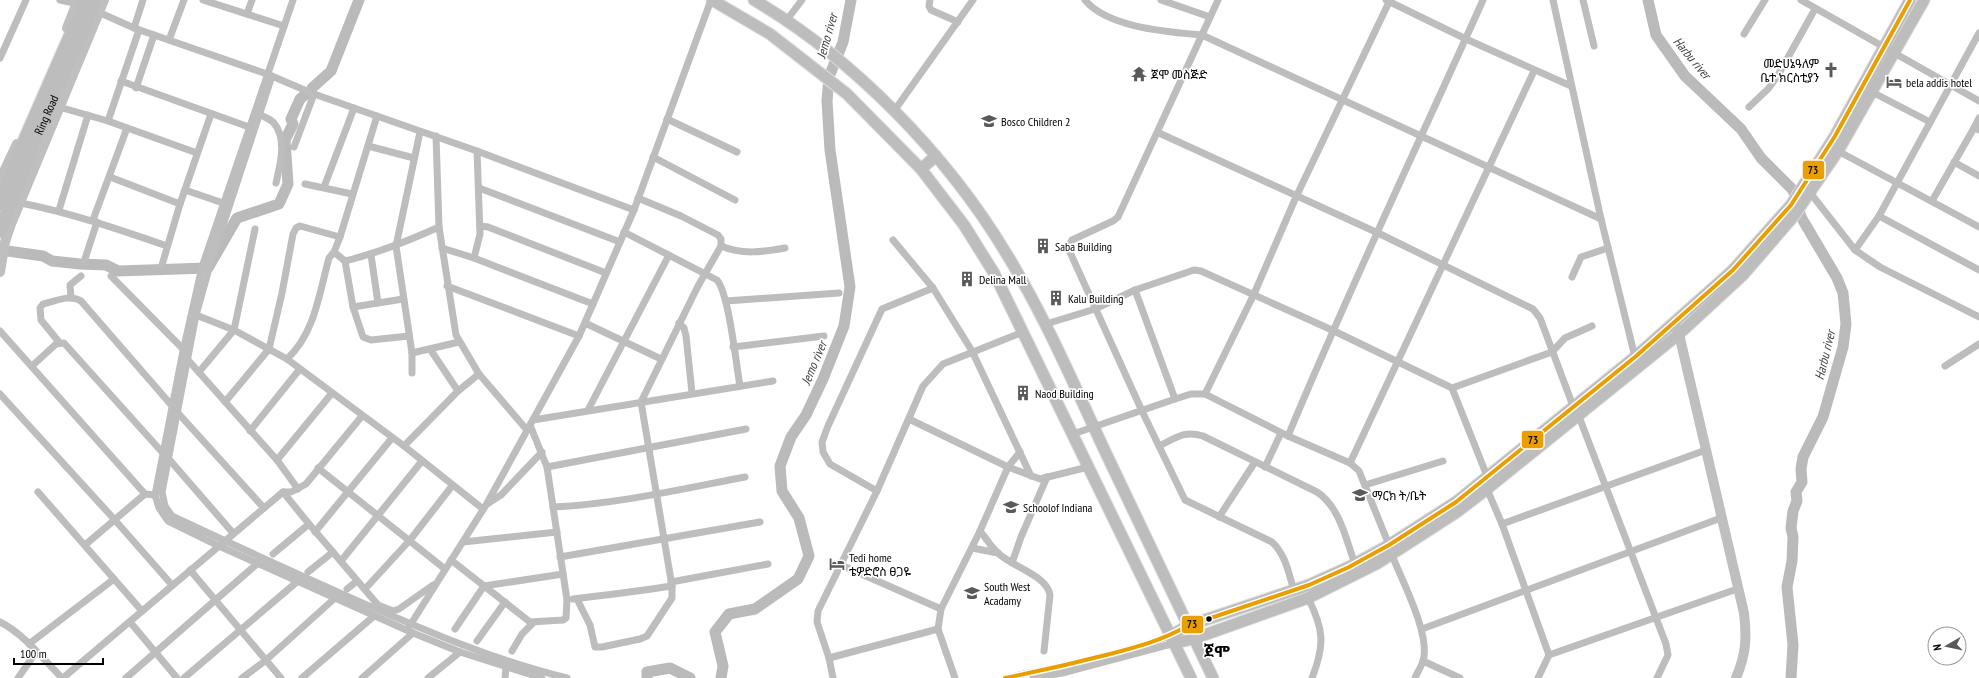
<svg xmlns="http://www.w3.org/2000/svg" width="1979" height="678" viewBox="0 0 1979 678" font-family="'PT Sans Narrow','Noto Sans Ethiopic',sans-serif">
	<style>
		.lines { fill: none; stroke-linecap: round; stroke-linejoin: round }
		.river { stroke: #bababa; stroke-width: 11 }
		.primary-casing { stroke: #dbdbdb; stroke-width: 13 }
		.highway-casing { stroke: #dbdbdb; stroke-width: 15 }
		.street { stroke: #bdbdbd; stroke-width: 7 }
		.secondary { stroke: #bfbfbf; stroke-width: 10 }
		.primary { stroke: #bdbdbd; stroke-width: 11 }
		.highway { stroke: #bdbdbd; stroke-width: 13 }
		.bus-1-casing { stroke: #fff; stroke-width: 7 }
		.bus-1 { stroke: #eb9e00; stroke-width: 4 }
		.bus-dot { fill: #000; stroke: #fff; stroke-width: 1.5 }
		.labels { text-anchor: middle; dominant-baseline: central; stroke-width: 3.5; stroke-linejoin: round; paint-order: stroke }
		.poi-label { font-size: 12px; fill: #000; stroke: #fff; text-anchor: start }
		.street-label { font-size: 12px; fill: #000; stroke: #fff }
		.water-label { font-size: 13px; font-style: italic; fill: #3d3d3d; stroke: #fff }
		.district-label { font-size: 16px; font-weight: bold; fill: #000; stroke: #fff }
		.line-badge { stroke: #fff; stroke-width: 1.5 }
		.pale-badge-label { font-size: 11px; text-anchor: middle; font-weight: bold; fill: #111 }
	</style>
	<rect width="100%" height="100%" fill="#fff"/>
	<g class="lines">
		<!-- river -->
		<g class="river">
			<polyline points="1648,0 1656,35 1685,76 1741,129 1761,158 1793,190 1801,217 1837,278 1843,293 1846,324 1843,347 1823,417 1803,457 1801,469 1802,482 1796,492 1797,501 1793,511 1791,528 1793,537 1792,561 1787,587 1793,645 1791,678"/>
			<polyline points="312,88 331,71 359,0"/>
			<polyline points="0,250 43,256 52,261 80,264 106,265 118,271 208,268 237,218 279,204 288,184 285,140 293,124 291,119 300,99 306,94"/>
			<polyline points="647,678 647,672 670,668 690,678"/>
			<polyline points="721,678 723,666 715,632 729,614 755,609 798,579 809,556 799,518 782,491 780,466 791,437 806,415 823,379 844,326 850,287 830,150 827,101 829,77 843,42 851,0"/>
		</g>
		<defs>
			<g id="primary">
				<polyline points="712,0 770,34 847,94 921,169 964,225 994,273 1191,678"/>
				<path d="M 754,0 C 853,58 947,155 1006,253 C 1044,315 1073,382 1103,447 C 1140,524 1176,601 1213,678"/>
				<polyline points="921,169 936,156"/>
				<polyline points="1170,636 1187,626 1309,585 1349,567 1389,545 1456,502 1635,357 1733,270 1791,205 1835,136 1910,0"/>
				<polyline points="1175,643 1193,639 1308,598 1378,563 1457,512 1487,489 1679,334 1743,275 1793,217 1838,151 1924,0"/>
			</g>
			<g id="highway">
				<polyline points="0,204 26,137 86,0"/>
				<path id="s1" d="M 0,231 L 35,139 L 96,0"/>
			</g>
		</defs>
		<!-- primary casing -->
		<use href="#primary" class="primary-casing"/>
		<!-- highway casing -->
		<use href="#highway" class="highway-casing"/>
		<!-- street -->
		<g class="street">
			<polyline points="60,0 79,4"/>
			<polyline points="203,0 284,26"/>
			<polyline points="293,0 202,267 183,351 155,495 159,508 168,521 219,546 413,633 460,652 542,678"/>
			<polyline points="930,0 929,6 931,10 958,22"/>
			<path d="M 1085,0 C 1108,28 1169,32 1202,35 L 1601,219"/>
			<polyline points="1161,0 1210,17"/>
			<path d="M 1218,0 L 1118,217 L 1113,221 L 1072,240 L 1069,245 L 1069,250 L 1142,411 L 1185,500 L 1272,542 C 1286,555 1289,574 1294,591"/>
			<polyline points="1386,0 1466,39 1571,86"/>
			<polyline points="1553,0 1601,219 1635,357"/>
			<polyline points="1583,0 1594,46"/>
			<polyline points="1801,0 1979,101"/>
			<polyline points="96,11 134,28 267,74 314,94 477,151 634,210"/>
			<polyline points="247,14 252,0"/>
			<polyline points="786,21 802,0"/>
			<polyline points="134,28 143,0"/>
			<polyline points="1744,34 1765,0"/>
			<polyline points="169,40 184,0"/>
			<polyline points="0,58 26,0"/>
			<path d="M 272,76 L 210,265 L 196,315 L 162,492 L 165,506 L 172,516 C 231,544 291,571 351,598 C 422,629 492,660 567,678"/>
			<polyline points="121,81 249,127"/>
			<polyline points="136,88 154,35"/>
			<polyline points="1872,92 1930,122"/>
			<polyline points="59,107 108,121 197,153"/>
			<polyline points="1749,107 1768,89 1777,77 1815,9"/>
			<polyline points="894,111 973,0"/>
			<path d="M 260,114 C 263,117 270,119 273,122 C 288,138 280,165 276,183"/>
			<polyline points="1979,118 1974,128 1979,130"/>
			<polyline points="667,119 737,152"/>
			<polyline points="108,121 139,30"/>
			<polyline points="1159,133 1378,233 1533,309 1540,318 1573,406"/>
			<polyline points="436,136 439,227 456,335 479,374 527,430"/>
			<polyline points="368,146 414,158"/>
			<polyline points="294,147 314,94"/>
			<polyline points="1838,151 1979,227"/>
			<polyline points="653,157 735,200"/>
			<polyline points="1954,162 1979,176"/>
			<polyline points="110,177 180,204"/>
			<polyline points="305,184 352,194"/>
			<polyline points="324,187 354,108"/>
			<polyline points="479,188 620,242"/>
			<polyline points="185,190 223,203"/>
			<polyline points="1808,190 1855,250 1880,267 1979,317"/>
			<polyline points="1932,201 1974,128"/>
			<path d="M 21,203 C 71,213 118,229 167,246"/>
			<polyline points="59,210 88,115"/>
			<polyline points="1879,216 1979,270"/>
			<polyline points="93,220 127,128"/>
			<polyline points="480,226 488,227 606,273"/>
			<path d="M 624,232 L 717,280 C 729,294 736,364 740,386"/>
			<polyline points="893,240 933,288 972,351 1031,476"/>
			<path d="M 721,246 C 742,255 763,252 785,248"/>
			<polyline points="442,248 474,258 593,304"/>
			<polyline points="1855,250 1879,216 1979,33"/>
			<path d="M 334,252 L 345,261 C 378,253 408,241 439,227"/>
			<polyline points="371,255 378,303"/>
			<polyline points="474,258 480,234 477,151"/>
			<polyline points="345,261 353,307 363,337 371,340 409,336"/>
			<polyline points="84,262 97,222"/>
			<polyline points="162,265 180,204 211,114"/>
			<polyline points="111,276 185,351"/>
			<polyline points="1572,277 1581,257 1608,248"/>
			<polyline points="447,286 579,336"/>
			<polyline points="1135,290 1175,399"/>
			<polyline points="71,297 70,285 81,276"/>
			<polyline points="726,301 839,293"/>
			<polyline points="353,307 403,299"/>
			<polyline points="196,315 234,330 287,359 404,446 483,509"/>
			<polyline points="585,323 661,359"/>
			<polyline points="679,323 684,328 686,336 692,393"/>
			<polyline points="1046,324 1095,309 1135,290 1194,270 1201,271 1332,330 1452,388 1487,476"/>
			<polyline points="0,331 145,494 155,495"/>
			<path d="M 59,342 L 41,320 L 40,308 L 43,304 C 56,301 70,294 81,301 L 173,407"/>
			<polyline points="733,347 824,336"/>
			<polyline points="430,349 458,391"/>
			<polyline points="412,353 459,342"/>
			<path d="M 287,359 C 315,333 319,294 329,258 L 334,252 L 340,237 L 377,116"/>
			<polyline points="188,360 277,460 298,489"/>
			<polyline points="32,366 56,344 64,343 162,452"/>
			<polyline points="1945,366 1979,344"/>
			<polyline points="199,372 234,330 255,229"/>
			<polyline points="412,373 412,353 396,246 420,132"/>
			<polyline points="1452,388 1552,352 1565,338 1592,326"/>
			<polyline points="0,394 114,519 172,585"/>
			<polyline points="1205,394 1254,294 1296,197 1390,0"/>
			<polyline points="225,402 269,349 282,293 293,234 296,228 300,226 340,237"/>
			<polyline points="588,410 669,255"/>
			<polyline points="178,413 264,508"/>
			<polyline points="1578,414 1666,644 1668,655 1657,678"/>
			<polyline points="909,419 1008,467 1040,479 1088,467"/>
			<polyline points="533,420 773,381"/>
			<polyline points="250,431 299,370"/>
			<polyline points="1073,434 1175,399 1191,394 1205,394 1288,436 1350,463 1359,471 1389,545"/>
			<path d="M 1288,436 C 1349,289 1418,145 1483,0"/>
			<polyline points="404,446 458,391 479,374"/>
			<path d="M 1159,446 C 1176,438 1184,430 1203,436 L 1317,492 C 1340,507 1346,540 1355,564"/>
			<polyline points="168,458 233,533"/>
			<polyline points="277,460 332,393"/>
			<polyline points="1350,463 1534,71"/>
			<polyline points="547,467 746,429"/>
			<polyline points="1265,467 1281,433"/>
			<polyline points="318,468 445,569"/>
			<polyline points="1365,485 1443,461"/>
			<polyline points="1487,489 1502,524 1549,655 1538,678"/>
			<polyline points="877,491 830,464 823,452 822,442 828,426 882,309 933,288"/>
			<polyline points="38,492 142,611"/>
			<polyline points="283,492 309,524 378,605 393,611 399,609 433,585"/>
			<polyline points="487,504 501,495 542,452"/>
			<path d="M 553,507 C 618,504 682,489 745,477"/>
			<polyline points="1219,517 1255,462"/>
			<polyline points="1502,524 1706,450"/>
			<path d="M 980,531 C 986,538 991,547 998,553 C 1012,567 1047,575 1050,595 L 1044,651"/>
			<polyline points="315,532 392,438"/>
			<polyline points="463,542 557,532"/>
			<polyline points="85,545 145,494"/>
			<polyline points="972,548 998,553"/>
			<polyline points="273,554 309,524"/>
			<path d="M 1392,555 C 1402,581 1431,635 1423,661 C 1421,667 1417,673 1415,678"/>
			<polyline points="560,557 760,522"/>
			<polyline points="451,560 530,622 563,620 566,618 567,600 547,467 530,425"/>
			<polyline points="341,561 422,461"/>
			<polyline points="1012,563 1021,537 1047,477"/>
			<polyline points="841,565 941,609"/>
			<polyline points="190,570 281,678"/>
			<polyline points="308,572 333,552"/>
			<polyline points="671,582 768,564"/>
			<polyline points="347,589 357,581"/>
			<polyline points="365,589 410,540 452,486"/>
			<path d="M 1308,598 C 1324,629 1325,645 1312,678"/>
			<path d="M 573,599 C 606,595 639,591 672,586"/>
			<polyline points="577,599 590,625 595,647 602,647 640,639 647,636 672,598 672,586 641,402 698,286 721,246 721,239 718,235 681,216 638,198"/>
			<path d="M 0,622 C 24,634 43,659 62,678"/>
			<polyline points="130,622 177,678"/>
			<polyline points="409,627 486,505 579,336 634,210 711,0"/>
			<polyline points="455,629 484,586 563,574"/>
			<polyline points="1422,629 1721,518"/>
			<polyline points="477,641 505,602"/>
			<polyline points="29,644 114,579"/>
			<polyline points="512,651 522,634 533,623"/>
			<polyline points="1549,655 1737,589"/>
			<polyline points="829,658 938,629"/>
			<polyline points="1423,661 1460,678"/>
			<polyline points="18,678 36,652"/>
			<polyline points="63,678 283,492 291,492 306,484 362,416"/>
			<polyline points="126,678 258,563"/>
			<polyline points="184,678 298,581"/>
			<polyline points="242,678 265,661 335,598"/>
			<polyline points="302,678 374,616"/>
			<polyline points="362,678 413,633"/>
			<polyline points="428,678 460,652"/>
			<polyline points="505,678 506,667"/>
			<polyline points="833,678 829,658 817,622 818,611 877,491 923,386 943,364 1023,332"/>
			<polyline points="955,678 938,629 941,609 980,531 1008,467 1020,452"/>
			<path d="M 1005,678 C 1061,666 1117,655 1170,636"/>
			<polyline points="1033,678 1062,673 1175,643"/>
		</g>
		<!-- secondary -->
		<g class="secondary">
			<polyline points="67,28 78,0"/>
			<polyline points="0,180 17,144"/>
			<polyline points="0,272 5,242 11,224 104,0"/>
			<path d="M 1676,327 L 1679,334 L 1744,613 C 1747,639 1746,654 1736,678"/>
		</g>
		<!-- primary -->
		<use href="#primary" class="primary"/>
		<!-- highway -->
		<use href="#highway" class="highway"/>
		<defs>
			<path id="bus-1" d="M 1005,678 C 1040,671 1075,663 1110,654 C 1137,647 1163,640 1187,626 L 1309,585 L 1349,567 L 1389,545 L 1456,502 L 1635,357 L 1733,270 L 1791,205 L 1835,136 L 1910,0"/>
		</defs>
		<!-- bus-1 casing -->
		<use href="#bus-1" class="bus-1-casing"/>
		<!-- bus-1 -->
		<use href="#bus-1" class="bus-1"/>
	</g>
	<!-- icons -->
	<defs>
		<symbol id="church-bare" viewBox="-9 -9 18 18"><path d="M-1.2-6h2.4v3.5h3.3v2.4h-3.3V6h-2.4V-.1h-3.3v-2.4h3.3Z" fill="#595959" stroke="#fff" stroke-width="2.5" paint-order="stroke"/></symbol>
		<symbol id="temple-bare" viewBox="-9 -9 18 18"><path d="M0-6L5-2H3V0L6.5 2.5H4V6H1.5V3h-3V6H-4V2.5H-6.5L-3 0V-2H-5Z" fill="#595959" stroke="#fff" stroke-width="2.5" paint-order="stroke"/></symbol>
		<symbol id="hotel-bare" viewBox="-9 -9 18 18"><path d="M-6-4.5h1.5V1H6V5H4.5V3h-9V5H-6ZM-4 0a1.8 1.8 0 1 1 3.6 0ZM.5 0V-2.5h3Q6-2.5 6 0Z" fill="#595959" stroke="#fff" stroke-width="2.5" paint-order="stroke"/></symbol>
		<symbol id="school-bare" viewBox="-9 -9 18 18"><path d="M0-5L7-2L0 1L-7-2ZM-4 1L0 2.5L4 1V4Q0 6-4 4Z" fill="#595959" stroke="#fff" stroke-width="2.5" paint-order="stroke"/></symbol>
		<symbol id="building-bare" viewBox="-9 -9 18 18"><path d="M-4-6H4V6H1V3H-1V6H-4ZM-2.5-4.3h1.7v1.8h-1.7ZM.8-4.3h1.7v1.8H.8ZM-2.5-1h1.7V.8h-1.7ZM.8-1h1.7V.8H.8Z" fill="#595959" stroke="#fff" stroke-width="2.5" paint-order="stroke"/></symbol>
	</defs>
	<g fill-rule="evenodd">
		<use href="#church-bare" x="1820" y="59" width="22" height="22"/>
		<use href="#temple-bare" x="1128" y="63" width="22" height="22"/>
		<use href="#hotel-bare" x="1883" y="71" width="22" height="22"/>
		<use href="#school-bare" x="978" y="110" width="22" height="22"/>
		<use href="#building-bare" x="1032" y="235" width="22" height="22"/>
		<use href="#building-bare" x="956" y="268" width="22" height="22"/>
		<use href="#building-bare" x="1045" y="287" width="22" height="22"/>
		<use href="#building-bare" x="1012" y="382" width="22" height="22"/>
		<use href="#school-bare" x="1349" y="484" width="22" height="22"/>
		<use href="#school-bare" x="1000" y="496" width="22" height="22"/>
		<use href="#hotel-bare" x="826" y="553" width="22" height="22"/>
		<use href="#school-bare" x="961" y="582" width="22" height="22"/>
	</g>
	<!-- markers -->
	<circle class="bus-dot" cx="1209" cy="619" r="3.5"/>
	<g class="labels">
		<!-- poi labels -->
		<g class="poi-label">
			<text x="1819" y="63" text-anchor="end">መድሀኔዓለም<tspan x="1819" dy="14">ቤተ ክርስቲያን</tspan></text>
			<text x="1151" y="74">ጀሞ መስጅድ</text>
			<text x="1906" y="82">bela addis hotel</text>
			<text x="1001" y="121">Bosco Children 2</text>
			<text x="1055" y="246">Saba Building</text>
			<text x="979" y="279">Delina Mall</text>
			<text x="1068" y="298">Kalu Building</text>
			<text x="1035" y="393">Naod Building</text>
			<text x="1372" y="495">ማርክ ት/ቤት</text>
			<text x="1023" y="507">Schoolof Indiana</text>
			<text x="849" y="557">Tedi home<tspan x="849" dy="14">ቴዎድሮስ ፀጋዬ</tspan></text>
			<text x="984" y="586">South West<tspan x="984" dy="14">Acadamy</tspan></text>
		</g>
		<!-- street labels -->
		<g class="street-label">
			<text stroke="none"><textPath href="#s1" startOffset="125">Ring Road</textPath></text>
		</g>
		<!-- water labels -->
		<g class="water-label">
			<text transform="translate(827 36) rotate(-74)">Jemo river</text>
			<text transform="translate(1692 58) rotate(50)">Harbu river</text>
			<text transform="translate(1825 355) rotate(-76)">Harbu river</text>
			<text transform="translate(814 363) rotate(-67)">Jemo river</text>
		</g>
		<!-- district labels -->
		<g class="district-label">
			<text x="1217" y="651">ጀሞ</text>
		</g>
	</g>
	<g class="line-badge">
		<rect x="1802" y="160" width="23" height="20" rx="4" fill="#eb9e00"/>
		<rect x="1521" y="430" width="23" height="19" rx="4" fill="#eb9e00"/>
		<rect x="1181" y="615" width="23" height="19" rx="4" fill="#eb9e00"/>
	</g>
	<g class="pale-badge-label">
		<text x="1813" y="174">73</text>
		<text x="1533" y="444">73</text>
		<text x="1192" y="628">73</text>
	</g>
	<!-- north arrow -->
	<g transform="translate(1947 646) rotate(261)"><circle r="19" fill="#ffffff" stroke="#999999"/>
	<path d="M0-3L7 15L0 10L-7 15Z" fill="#595959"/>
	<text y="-6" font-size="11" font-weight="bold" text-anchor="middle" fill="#000000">N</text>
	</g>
	<!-- scale -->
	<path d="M14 658v6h89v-6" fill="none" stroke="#000000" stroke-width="2"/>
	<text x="20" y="658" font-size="12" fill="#000000" stroke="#ffffff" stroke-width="3" paint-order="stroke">100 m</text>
</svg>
